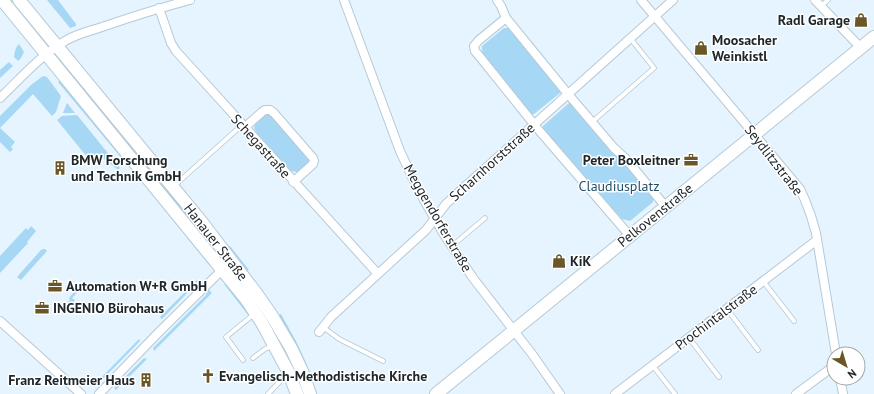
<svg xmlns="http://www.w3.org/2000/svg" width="874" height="394" viewBox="0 0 874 394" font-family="'PT Sans',sans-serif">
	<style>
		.green { fill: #a6d7f5 }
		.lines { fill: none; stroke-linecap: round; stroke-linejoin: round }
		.lane-casing { stroke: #b6c9d5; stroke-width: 5.5 }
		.street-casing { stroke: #b6c9d5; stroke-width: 10 }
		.secondary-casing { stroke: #b6c9d5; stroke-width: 14 }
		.lane { stroke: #fff; stroke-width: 4 }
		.street { stroke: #fff; stroke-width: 8 }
		.secondary { stroke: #fff; stroke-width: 12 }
		.labels { text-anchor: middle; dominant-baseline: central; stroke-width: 3; stroke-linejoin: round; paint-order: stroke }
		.poi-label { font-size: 14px; font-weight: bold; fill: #20272b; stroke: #fff; text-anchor: start }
		.street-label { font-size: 14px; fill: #20272b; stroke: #fff }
		.park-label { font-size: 14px; fill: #245069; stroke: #fff }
	</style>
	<rect width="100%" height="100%" fill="#e5f4fe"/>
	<!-- green -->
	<g class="green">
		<polygon points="47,0 58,0 76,24 76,26 70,28"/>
		<polygon points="504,28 508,28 512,31 560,90 560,93 534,114 531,114 483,54 482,50 482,46"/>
		<path d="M 19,44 L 24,52 L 21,58 L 18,61 L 14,57 C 15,52 15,48 19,44 Z"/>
		<polygon points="9,62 13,66 0,78 0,70"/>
		<polygon points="43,76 47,77 61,96 56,112 52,116 33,94 0,128 15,142 11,147 13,149 10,152 0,142 0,116 31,85"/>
		<polygon points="60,80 131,165 129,167 58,82"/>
		<polygon points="67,103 75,113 63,113"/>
		<polygon points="569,103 572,103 654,196 653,202 630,221 622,219 543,129 543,126"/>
		<polygon points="266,114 269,115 271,116 308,157 309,162 308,164 299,171 297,172 291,171 256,132 254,128 255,123"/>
		<polygon points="77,115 120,168 118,170 98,154 92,163 57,120 62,116"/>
		<polygon points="122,137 139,153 222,257 222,260 220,260"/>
		<polygon points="140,176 209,263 210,266 138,177"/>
		<polygon points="31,226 36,231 27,242 28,243 0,273 0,256 26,228 28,230"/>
		<polygon points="230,246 249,270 247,271 228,247"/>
		<polygon points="43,249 45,249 47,251 21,280 17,277 41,250"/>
		<polygon points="197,280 199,281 162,319 160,317"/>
		<polygon points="82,282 83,282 85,284 72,298 75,300 69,307 66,304 70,300 69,298"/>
		<polygon points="224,284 231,288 250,314 248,315"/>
		<polygon points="208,289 212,293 154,351 153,348 206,295"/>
		<polygon points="281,314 296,341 307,365 305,366 278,315"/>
		<polygon points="139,339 140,341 100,382 100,386 99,387 95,384"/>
		<polygon points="144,358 147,359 116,390 114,388"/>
	</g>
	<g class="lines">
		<defs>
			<g id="lane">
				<polyline points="821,6 828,0"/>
				<polyline points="592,122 654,68 630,38"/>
				<polyline points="174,186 242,125"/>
				<polyline points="452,246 485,218"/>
				<polyline points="763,281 794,321"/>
				<polyline points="727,309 758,350"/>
				<polyline points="323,327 339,339 383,361"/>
				<polyline points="689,338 719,377"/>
				<polyline points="253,358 265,349 272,346"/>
				<polyline points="243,360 226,337 254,314"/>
				<polyline points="653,366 675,394"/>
				<polyline points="268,394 287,374"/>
			</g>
			<g id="street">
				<polyline points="344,0 400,151 412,177 424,200 443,233 473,278 532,354 560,394"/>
				<polyline points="497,0 501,6 506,18"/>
				<polyline points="641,0 760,141 800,189 805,200 811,216 816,233 836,354"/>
				<polyline points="815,0 861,48"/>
				<polyline points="159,8 171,43 176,51 378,274"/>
				<path d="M 0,98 C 20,79 41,55 65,41 C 76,34 90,31 102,27 C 131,17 160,8 190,0"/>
				<polyline points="244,128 262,112 265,110 270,110 274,113 313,158 314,161 313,164 293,182"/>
				<polyline points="630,236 537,128 480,57 475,51 474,46 479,40 506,18 568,94 614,148 626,159 666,207"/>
				<polyline points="0,321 81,394"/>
				<polyline points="319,332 331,317 426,230 446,204 460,191 673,0"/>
				<polyline points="840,378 843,394"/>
				<polyline points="99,394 160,331 225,267"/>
				<polyline points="615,394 817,240"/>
				<polyline points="796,394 834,366"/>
			</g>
			<g id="secondary">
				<polyline points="2,0 246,299 262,323 289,373 297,394"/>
				<polyline points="19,0 200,220 256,293 272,316 291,348 302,371 310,394"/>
				<polyline points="436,394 874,37"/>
			</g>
		</defs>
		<!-- lane casing -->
		<use href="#lane" class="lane-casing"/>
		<!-- street casing -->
		<use href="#street" class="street-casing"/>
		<!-- secondary casing -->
		<use href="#secondary" class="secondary-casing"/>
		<!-- lane -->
		<use href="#lane" class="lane"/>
		<!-- street -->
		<use href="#street" class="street"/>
		<!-- secondary -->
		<use href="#secondary" class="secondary"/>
	</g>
	<!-- icons -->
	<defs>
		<symbol id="shop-bare" viewBox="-9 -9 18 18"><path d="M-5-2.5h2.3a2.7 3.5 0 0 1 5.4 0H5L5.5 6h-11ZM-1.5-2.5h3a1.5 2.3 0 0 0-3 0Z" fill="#6a5725" stroke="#fff" stroke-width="2.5" paint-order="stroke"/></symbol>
		<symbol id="office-bare" viewBox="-9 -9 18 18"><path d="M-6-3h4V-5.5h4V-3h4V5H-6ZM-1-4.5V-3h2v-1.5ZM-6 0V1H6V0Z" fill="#6a5725" stroke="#fff" stroke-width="2.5" paint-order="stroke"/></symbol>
		<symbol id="building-bare" viewBox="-9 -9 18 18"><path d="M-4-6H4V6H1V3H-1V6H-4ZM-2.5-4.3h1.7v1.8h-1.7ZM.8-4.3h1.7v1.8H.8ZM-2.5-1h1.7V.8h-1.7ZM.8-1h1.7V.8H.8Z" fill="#6a5725" stroke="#fff" stroke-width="2.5" paint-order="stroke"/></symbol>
		<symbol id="church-bare" viewBox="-9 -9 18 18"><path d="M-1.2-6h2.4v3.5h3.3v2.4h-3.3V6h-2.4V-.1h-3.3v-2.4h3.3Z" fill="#6a5725" stroke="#fff" stroke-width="2.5" paint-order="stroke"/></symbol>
	</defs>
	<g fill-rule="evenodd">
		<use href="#shop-bare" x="851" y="10" width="20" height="20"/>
		<use href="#shop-bare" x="691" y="38" width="20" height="20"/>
		<use href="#office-bare" x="681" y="150" width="20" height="20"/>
		<use href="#building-bare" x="50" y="158" width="20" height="20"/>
		<use href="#shop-bare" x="549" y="251" width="20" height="20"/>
		<use href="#office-bare" x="45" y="276" width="20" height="20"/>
		<use href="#office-bare" x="32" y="298" width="20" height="20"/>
		<use href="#church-bare" x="198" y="366" width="20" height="20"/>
		<use href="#building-bare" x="136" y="370" width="20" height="20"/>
	</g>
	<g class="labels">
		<!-- poi labels -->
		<g class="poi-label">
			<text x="850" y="20" text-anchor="end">Radl Garage</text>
			<text x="712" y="40">Moosacher<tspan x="712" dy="16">Weinkistl</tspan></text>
			<text x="71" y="160">BMW Forschung<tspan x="71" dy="16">und Technik GmbH</tspan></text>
			<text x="680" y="160" text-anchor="end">Peter Boxleitner</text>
			<text x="570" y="261">KiK</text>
			<text x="66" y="286">Automation W+R GmbH</text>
			<text x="53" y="308">INGENIO Bürohaus</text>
			<text x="219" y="376">Evangelisch-Methodistische Kirche</text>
			<text x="135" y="380" text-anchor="end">Franz Reitmeier Haus</text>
		</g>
		<!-- street labels -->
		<g class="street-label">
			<text transform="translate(261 146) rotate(48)">Schegastraße</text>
			<text transform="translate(774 160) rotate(52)">Seydlitzstraße</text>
			<text transform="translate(492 162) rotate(-42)">Scharnhorststraße</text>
			<text transform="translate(655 215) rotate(-39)">Pelkovenstraße</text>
			<text transform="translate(438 218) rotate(60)">Meggendorferstraße</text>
			<text transform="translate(216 242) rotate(52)">Hanauer Straße</text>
			<text transform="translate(716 317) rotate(-37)">Prochintalstraße</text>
		</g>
		<!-- park labels -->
		<g class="park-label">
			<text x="619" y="186">Claudiusplatz</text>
		</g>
	</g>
	<!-- north arrow -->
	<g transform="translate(846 366) rotate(142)"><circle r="19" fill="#ffffff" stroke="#a6a9aa"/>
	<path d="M0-3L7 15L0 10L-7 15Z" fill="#6a5725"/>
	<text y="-6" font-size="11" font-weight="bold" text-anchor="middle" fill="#20272b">N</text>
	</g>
</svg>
